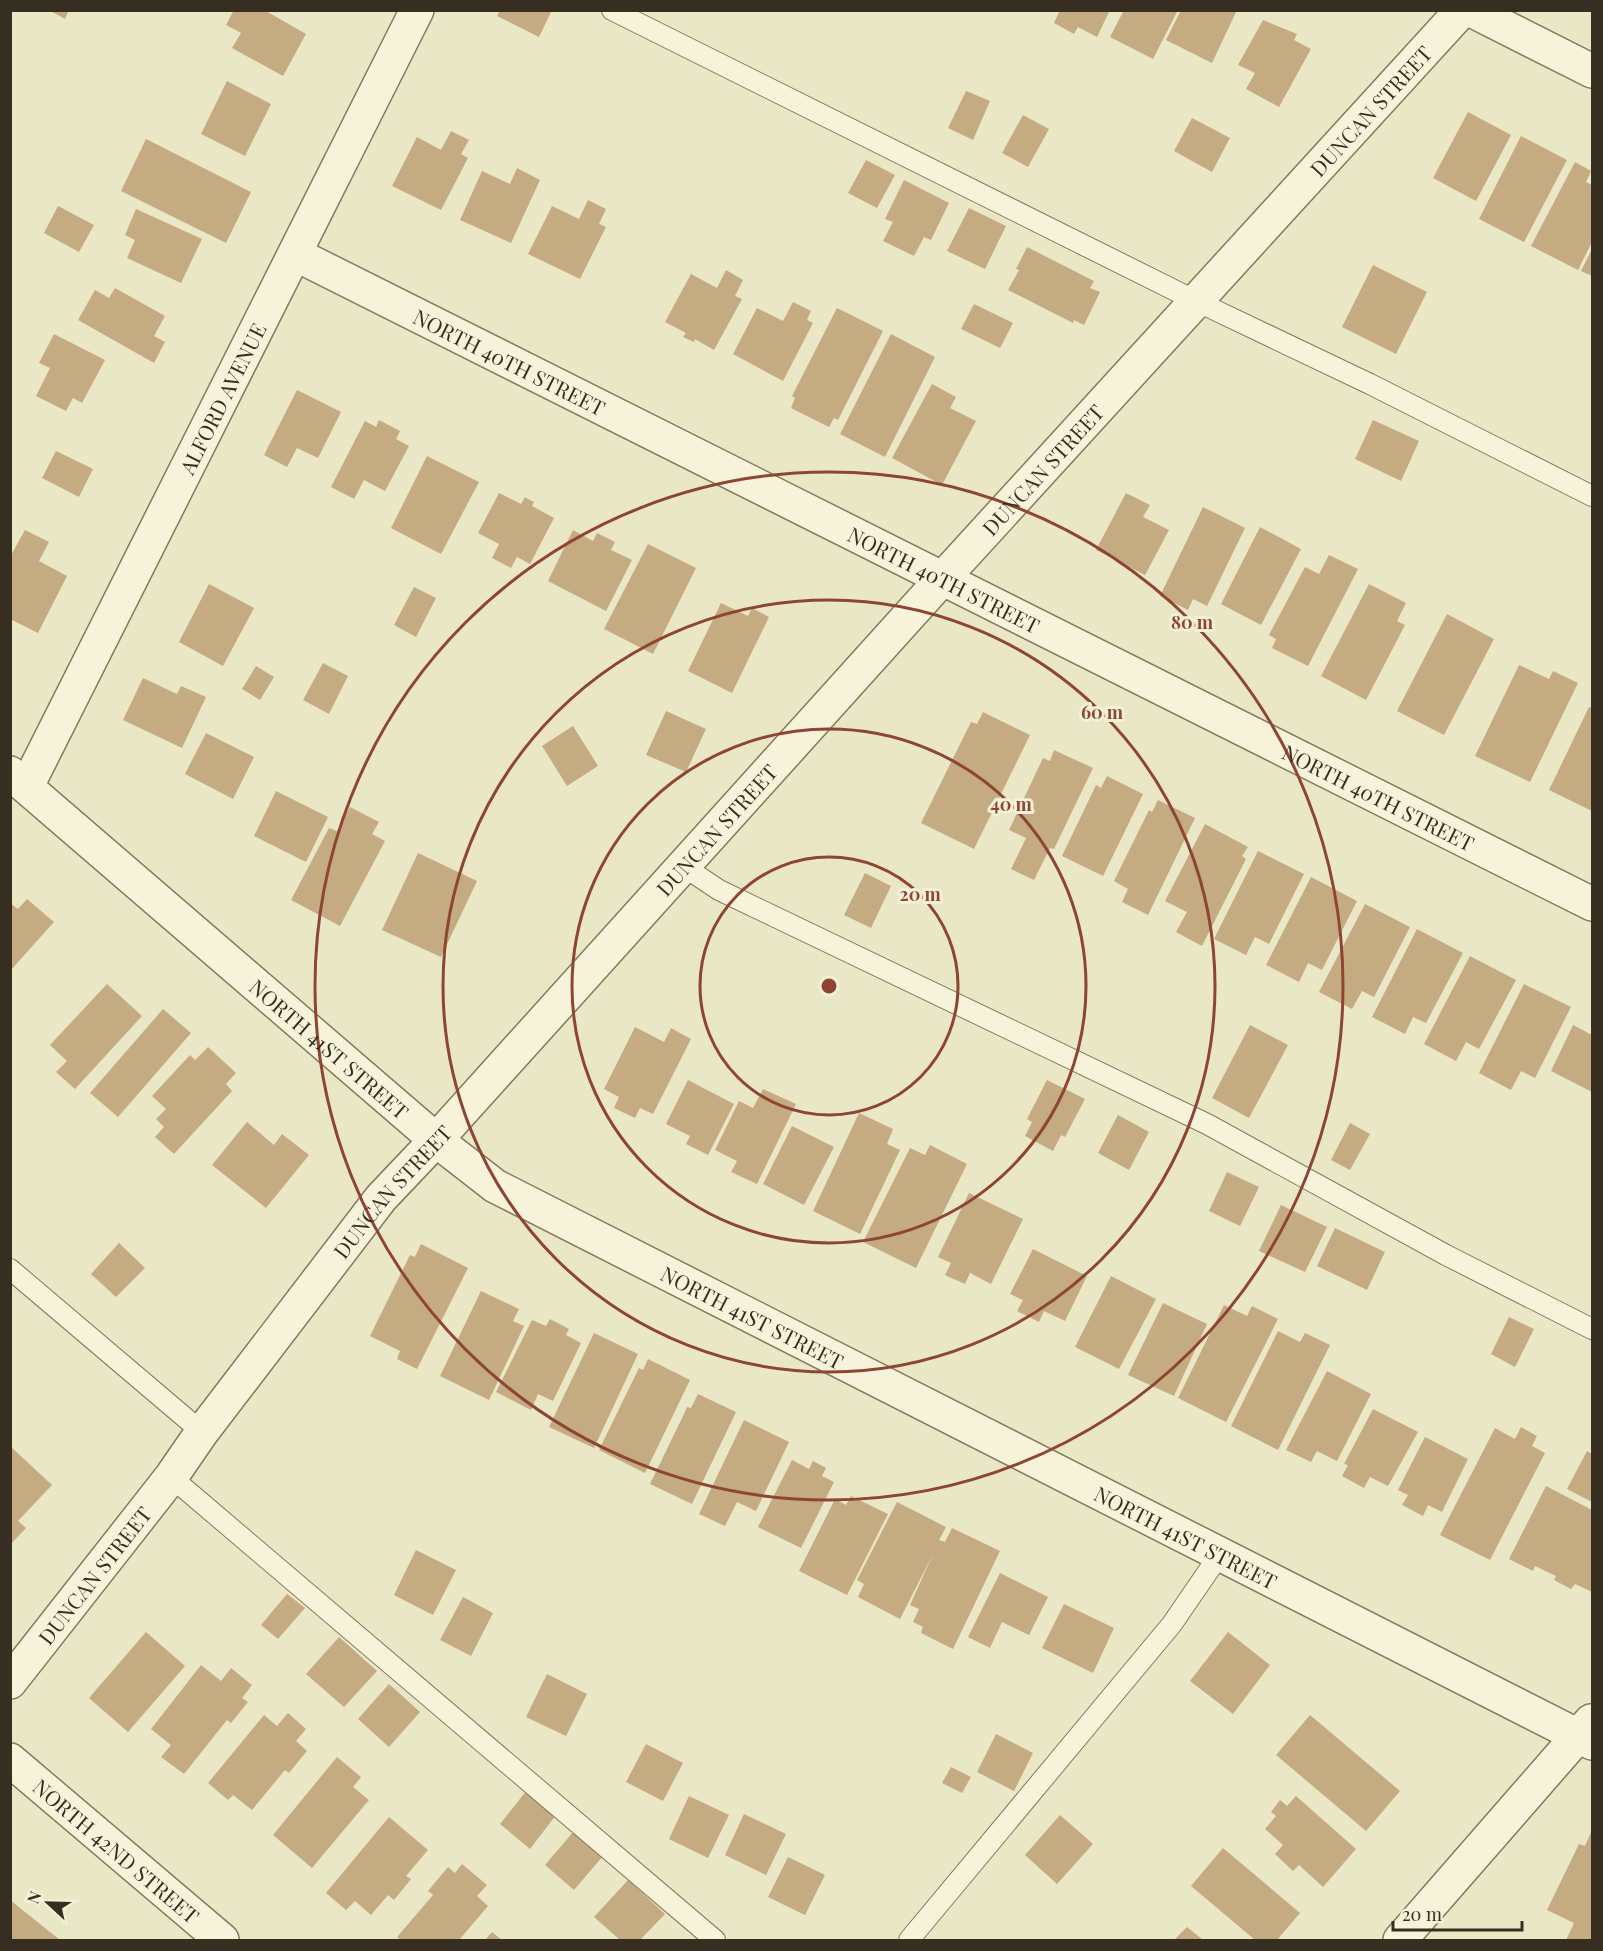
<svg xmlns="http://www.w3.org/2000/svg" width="1603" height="1951" viewBox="0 0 1603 1951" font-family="'Playfair Display',serif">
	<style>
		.building { fill: #c5ab81 }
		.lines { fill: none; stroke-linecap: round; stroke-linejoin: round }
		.lane-casing { stroke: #847a5e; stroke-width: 22 }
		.street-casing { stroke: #847a5e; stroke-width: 36 }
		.lane { stroke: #f6f3da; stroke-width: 20 }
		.street { stroke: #f6f3da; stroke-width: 33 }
		.ring { fill: none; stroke: #8e4534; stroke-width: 3 }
		.labels { text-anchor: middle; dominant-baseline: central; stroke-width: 6; stroke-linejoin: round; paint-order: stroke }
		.street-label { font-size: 21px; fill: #362f21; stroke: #f2f0d6 }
		.centre { fill: #8e4534; stroke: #f2f0d6; stroke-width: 3 }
		.ring-label { font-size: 18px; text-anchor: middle; font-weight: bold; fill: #8e4534; stroke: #f2f0d6; stroke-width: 6; stroke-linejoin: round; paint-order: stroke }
	</style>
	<rect width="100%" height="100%" fill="#eae7c7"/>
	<!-- building -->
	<g class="building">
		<polygon points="49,10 69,10 65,19"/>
		<polygon points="234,10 264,10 306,34 283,76 232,48 241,33 226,25"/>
		<polygon points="500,10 552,10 539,37 497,16"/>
		<polygon points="1060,10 1110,10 1097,37 1078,27 1074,34 1054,23"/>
		<polygon points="1124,10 1178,10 1153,59 1110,37"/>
		<polygon points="1181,10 1237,10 1212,63 1166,40"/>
		<polygon points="1263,20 1297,34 1294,40 1311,49 1279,107 1246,89 1255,73 1238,65"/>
		<polygon points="227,81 271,104 245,156 201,134"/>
		<polygon points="966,91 990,101 973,140 948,128"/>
		<polygon points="1468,112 1511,135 1476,201 1433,178"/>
		<polygon points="1023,115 1049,129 1028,167 1002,153"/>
		<polygon points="1192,118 1230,138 1212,172 1174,151"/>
		<polygon points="451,131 469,140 461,154 468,158 441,210 392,186 417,137 441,150"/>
		<polygon points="1521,136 1567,160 1524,242 1479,219"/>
		<polygon points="146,139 251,192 226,243 121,191"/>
		<polygon points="866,160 895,175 877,208 848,193"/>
		<polygon points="1575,162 1591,171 1586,182 1592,185 1592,242 1578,270 1531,246"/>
		<polygon points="517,168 540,180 511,243 460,220 482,171 510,184"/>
		<polygon points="904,180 949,203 931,240 924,237 914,256 883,241 893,222 885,219"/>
		<polygon points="588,200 606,209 599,224 606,227 580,279 528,254 552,206 579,219"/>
		<polygon points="58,206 94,225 79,252 44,233"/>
		<polygon points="969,208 1006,226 985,269 947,251"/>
		<polygon points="136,209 202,239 181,283 127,258 135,240 125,235"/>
		<polygon points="1027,247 1094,281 1090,288 1100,292 1084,325 1074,320 1073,323 1008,290 1019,270 1016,269"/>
		<polygon points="1592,249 1592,276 1581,271"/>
		<polygon points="1373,265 1427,292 1396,354 1342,327"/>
		<polygon points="726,270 743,280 735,296 742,299 714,350 695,339 694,342 683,337 686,333 665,322 691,274 717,288"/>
		<polygon points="115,288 165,316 154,336 165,342 154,363 78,320 95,290 109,298"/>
		<polygon points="793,302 811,311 807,320 813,323 783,381 733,354 757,308 783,321"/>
		<polygon points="974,304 1013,323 1000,348 961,329"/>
		<polygon points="837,308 883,331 838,420 834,418 829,427 791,408 795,398 792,396"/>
		<polygon points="54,334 105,360 82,403 73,398 66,411 36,396 50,368 39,363"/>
		<polygon points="891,334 935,357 885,457 840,434"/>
		<polygon points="932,384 956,397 950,408 976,421 942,485 892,458"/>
		<polygon points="297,390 341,412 318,458 297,448 287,467 264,455"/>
		<polygon points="379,420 400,431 396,439 409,446 385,491 364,480 354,499 331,487 365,421 376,427"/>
		<polygon points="1373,420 1419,441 1401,481 1355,459"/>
		<polygon points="56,451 93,469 79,497 42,478"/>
		<polygon points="427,456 479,482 441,554 391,528"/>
		<polygon points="499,493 521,504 525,497 528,499 534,502 532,506 554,518 530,564 517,557 511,568 492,558 499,544 478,533"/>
		<polygon points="1126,493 1150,505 1143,517 1169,530 1145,575 1096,550"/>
		<polygon points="1203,507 1245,528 1207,606 1193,599 1188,610 1160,596"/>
		<polygon points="1260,527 1301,549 1261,625 1221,604"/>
		<polygon points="25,530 49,542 39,561 67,576 38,633 10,619 10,557"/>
		<polygon points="573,530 593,541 597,533 615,542 611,550 632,560 606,611 548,581"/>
		<polygon points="648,544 696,568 653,654 604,629"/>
		<polygon points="1329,555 1358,569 1308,666 1272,648 1276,639 1269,635 1305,567 1319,574"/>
		<polygon points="209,584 254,608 223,666 179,642"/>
		<polygon points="1369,584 1406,603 1397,621 1405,625 1366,700 1321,676"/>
		<polygon points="414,587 436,598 416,637 394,625"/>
		<polygon points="721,603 748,616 752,608 769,617 732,693 688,671"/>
		<polygon points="1447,614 1494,639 1444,735 1397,711"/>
		<polygon points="323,663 348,676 329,714 303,700"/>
		<polygon points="1519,665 1549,679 1553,671 1578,683 1530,782 1475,756"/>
		<polygon points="256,666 274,677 260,700 242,689"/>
		<polygon points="143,678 177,694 181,686 206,697 182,748 123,720"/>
		<polygon points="1589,707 1592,708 1592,811 1549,790"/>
		<polygon points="666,711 706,729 686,772 646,755"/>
		<polygon points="983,712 1030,735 974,849 921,823 971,722 977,724"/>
		<polygon points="573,726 598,766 567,786 542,746"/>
		<polygon points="206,733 254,757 233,799 185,774"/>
		<polygon points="1054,750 1093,768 1054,849 1050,848 1034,880 1011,869 1026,838 1009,830 1043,758 1050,761"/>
		<polygon points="1107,776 1143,794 1103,876 1062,856 1096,785 1101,788"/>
		<polygon points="276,791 328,817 306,862 254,836"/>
		<polygon points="1158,800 1195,818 1148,915 1122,902 1128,889 1114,881 1149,810 1152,812"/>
		<polygon points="350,807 379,822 372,834 385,841 340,926 291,900 329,828 337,831"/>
		<polygon points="1205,824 1248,847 1242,856 1246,859 1202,946 1176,932 1187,912 1165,901"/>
		<polygon points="1258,851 1304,874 1269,944 1255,937 1246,955 1214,939"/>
		<polygon points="418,853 477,881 441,957 382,930"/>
		<polygon points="865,873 891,886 871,928 844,915"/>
		<polygon points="1311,877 1357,901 1322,970 1308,963 1299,982 1266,965"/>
		<polygon points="27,899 54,922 10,971 10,903 18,909"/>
		<polygon points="1365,904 1410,927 1374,997 1362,991 1352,1009 1319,992"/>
		<polygon points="1417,929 1463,953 1426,1023 1413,1017 1405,1034 1372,1017"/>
		<polygon points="1470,956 1516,980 1479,1049 1466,1042 1456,1061 1424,1044"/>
		<polygon points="107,984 142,1016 75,1089 56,1072 67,1061 50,1045"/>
		<polygon points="1524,984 1571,1007 1535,1078 1521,1071 1511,1090 1479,1073"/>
		<polygon points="163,1009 191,1033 118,1117 90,1093"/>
		<polygon points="1250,1025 1288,1045 1249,1118 1212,1098"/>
		<polygon points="1573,1025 1592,1035 1592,1092 1551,1071"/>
		<polygon points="635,1027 664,1042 671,1028 691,1039 653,1114 640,1108 635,1118 614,1108 619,1097 604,1089"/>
		<polygon points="208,1047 236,1073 226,1084 232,1091 174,1154 155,1137 164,1127 156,1119 166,1109 152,1096 190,1055 195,1060"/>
		<polygon points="688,1080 734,1104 708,1155 686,1144 690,1136 666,1124"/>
		<polygon points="1047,1080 1085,1099 1065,1137 1061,1135 1053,1151 1025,1136 1032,1122 1027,1119"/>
		<polygon points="763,1089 796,1104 757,1184 731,1172 737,1161 715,1150 739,1101 753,1108"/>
		<polygon points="859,1113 893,1129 887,1144 900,1150 860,1234 813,1211"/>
		<polygon points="1118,1115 1149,1132 1129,1170 1098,1153"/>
		<polygon points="247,1122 274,1145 282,1134 309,1155 266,1208 212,1165"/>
		<polygon points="1350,1123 1370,1134 1350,1170 1331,1160"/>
		<polygon points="792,1126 834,1147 804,1205 763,1184"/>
		<polygon points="930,1145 967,1164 916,1268 863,1242 910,1148 925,1155"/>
		<polygon points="1227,1172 1259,1187 1240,1226 1209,1211"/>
		<polygon points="969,1193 1023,1219 991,1284 970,1273 965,1284 949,1277 945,1275 951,1263 938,1257"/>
		<polygon points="1281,1205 1327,1227 1305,1272 1259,1251"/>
		<polygon points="1335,1228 1385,1252 1367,1290 1317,1266"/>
		<polygon points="119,1243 145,1268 116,1297 91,1274"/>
		<polygon points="421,1244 468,1268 417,1369 397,1359 400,1351 370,1336 410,1255 415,1257"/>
		<polygon points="1033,1249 1087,1276 1065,1321 1044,1311 1039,1322 1017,1311 1023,1300 1010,1294"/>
		<polygon points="1111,1276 1156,1299 1119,1369 1075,1347"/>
		<polygon points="481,1291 519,1309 513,1321 524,1326 489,1400 440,1376"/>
		<polygon points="1163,1303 1207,1324 1174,1396 1128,1375"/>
		<polygon points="1224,1305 1247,1316 1252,1306 1278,1319 1226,1422 1178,1398"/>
		<polygon points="1509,1317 1534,1329 1515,1367 1491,1354"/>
		<polygon points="550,1319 569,1329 566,1335 581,1343 553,1401 538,1394 531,1410 496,1392 532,1320 546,1326"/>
		<polygon points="1278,1331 1300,1342 1305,1333 1330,1345 1278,1450 1231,1426"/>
		<polygon points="594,1333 638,1354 594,1448 549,1427"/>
		<polygon points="648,1359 690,1380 645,1473 599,1450 639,1368 643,1370"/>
		<polygon points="1327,1371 1371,1394 1337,1461 1317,1451 1311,1462 1286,1450"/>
		<polygon points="698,1394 736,1412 692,1504 650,1484 685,1412 687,1407 691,1408"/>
		<polygon points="1373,1409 1418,1432 1388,1486 1370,1477 1364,1488 1342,1476 1348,1465 1344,1464"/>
		<polygon points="744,1420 789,1442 756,1511 737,1502 725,1526 699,1514"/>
		<polygon points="1521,1427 1537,1436 1532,1446 1545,1453 1490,1560 1440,1535 1495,1428 1515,1439"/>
		<polygon points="1425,1437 1468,1459 1442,1512 1428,1505 1423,1516 1402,1505 1408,1495 1398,1490"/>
		<polygon points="10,1446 52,1485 18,1521 26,1528 10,1545"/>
		<polygon points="1587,1451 1592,1454 1592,1502 1567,1489"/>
		<polygon points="792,1460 809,1469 813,1461 826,1468 822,1476 834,1482 801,1548 758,1527"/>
		<polygon points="1546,1486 1592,1510 1592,1592 1575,1584 1571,1589 1554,1580 1556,1576 1535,1566 1533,1571 1509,1559"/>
		<polygon points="851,1496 888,1514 847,1595 799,1571 835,1499 846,1505"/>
		<polygon points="897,1502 946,1527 939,1540 945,1542 952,1528 1000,1551 953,1649 921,1633 923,1627 913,1622 919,1609 910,1605 933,1554 900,1619 858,1597 864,1584 857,1580"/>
		<polygon points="416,1550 456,1570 433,1615 394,1595"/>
		<polygon points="1000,1573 1048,1597 1029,1635 1002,1622 990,1648 968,1637"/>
		<polygon points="287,1594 305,1608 278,1639 261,1625"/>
		<polygon points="463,1597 493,1613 471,1656 440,1640"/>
		<polygon points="1064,1604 1114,1628 1093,1673 1042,1648"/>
		<polygon points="146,1632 185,1666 128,1732 89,1698"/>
		<polygon points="1228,1632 1270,1665 1233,1714 1190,1681"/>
		<polygon points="339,1637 377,1671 344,1707 306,1674"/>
		<polygon points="201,1665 221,1681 231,1668 252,1685 242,1698 248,1702 231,1723 227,1720 184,1774 161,1757 171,1745 151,1729"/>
		<polygon points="547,1674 587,1694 566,1736 526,1717"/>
		<polygon points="389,1684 420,1712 389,1747 358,1719"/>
		<polygon points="288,1713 306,1729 296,1741 307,1751 289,1773 285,1770 252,1810 233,1795 228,1800 208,1783 264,1715 277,1726"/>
		<polygon points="1310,1715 1400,1791 1366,1831 1276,1755"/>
		<polygon points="996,1734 1033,1753 1014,1791 977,1772"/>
		<polygon points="646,1744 683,1763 663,1801 626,1782"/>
		<polygon points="337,1757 361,1777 353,1787 369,1800 312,1868 273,1835"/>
		<polygon points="951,1767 971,1777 962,1793 942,1783"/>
		<polygon points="527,1790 556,1815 530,1849 500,1824"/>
		<polygon points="689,1796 729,1815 708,1858 669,1839"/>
		<polygon points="1296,1796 1356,1849 1323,1887 1299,1865 1293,1871 1275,1854 1283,1845 1265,1829 1276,1816 1271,1812 1280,1800 1287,1806"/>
		<polygon points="744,1814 786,1834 766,1875 725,1855"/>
		<polygon points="1060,1815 1093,1844 1057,1884 1025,1855"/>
		<polygon points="389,1817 428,1850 406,1876 411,1879 394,1900 388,1895 371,1915 355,1901 346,1910 326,1893"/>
		<polygon points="1592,1830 1592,1940 1566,1940 1574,1923 1547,1910 1579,1844 1585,1846"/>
		<polygon points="574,1831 603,1856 574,1890 545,1865"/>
		<polygon points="1223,1848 1300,1913 1277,1940 1255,1940 1191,1886"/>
		<polygon points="788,1857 825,1875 805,1915 768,1897"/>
		<polygon points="462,1864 487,1885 477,1896 488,1906 459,1940 401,1940 397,1937 433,1895 428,1891 448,1867 455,1873"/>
		<polygon points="628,1880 665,1914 640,1940 620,1940 594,1917"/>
		<polygon points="10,1900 60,1940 10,1940"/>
		<polygon points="1187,1927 1203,1940 1174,1940"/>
		<polygon points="492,1932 502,1940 485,1940"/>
	</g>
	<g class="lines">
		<defs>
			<g id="lane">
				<polyline points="612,10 1196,301 1370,384 1592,496"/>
				<polyline points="683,866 719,890 1207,1124 1446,1255 1592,1329"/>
				<polyline points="10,1269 202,1432"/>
				<polyline points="171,1477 715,1940"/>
				<polyline points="909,1940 1172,1624 1220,1554"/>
			</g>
			<g id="street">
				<polyline points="1471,10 1592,71"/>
				<path id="s1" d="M 295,254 L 1592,904"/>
				<path id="s2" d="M 10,773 L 436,1140 L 495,1186 L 1592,1743"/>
				<path id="s3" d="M 27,786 L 417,10"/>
				<path id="s4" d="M 10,1682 L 171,1477 L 202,1432 L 381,1198 L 436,1140 L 943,578 L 1462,10"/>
				<path id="s5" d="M 10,1760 L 222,1940"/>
				<polyline points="1400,1940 1591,1721"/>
			</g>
		</defs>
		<!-- lane casing -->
		<use href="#lane" class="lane-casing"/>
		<!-- street casing -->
		<use href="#street" class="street-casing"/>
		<!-- lane -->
		<use href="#lane" class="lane"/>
		<!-- street -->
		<use href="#street" class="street"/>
	</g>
	<!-- distance rings -->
	<g class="ring">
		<circle cx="829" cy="986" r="129"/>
		<circle cx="829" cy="986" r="257"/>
		<circle cx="829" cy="986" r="386"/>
		<circle cx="829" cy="986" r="514"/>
	</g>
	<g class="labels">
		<!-- street labels -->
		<g class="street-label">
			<text stroke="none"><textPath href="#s4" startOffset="2080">DUNCAN STREET</textPath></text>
			<text stroke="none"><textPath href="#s1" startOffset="240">NORTH 40TH STREET</textPath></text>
			<text stroke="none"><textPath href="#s3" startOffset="434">ALFORD AVENUE</textPath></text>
			<text stroke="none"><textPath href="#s4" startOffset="1594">DUNCAN STREET</textPath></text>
			<text stroke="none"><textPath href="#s1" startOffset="726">NORTH 40TH STREET</textPath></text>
			<text stroke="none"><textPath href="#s1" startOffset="1212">NORTH 40TH STREET</textPath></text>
			<text stroke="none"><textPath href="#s4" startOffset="1108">DUNCAN STREET</textPath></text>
			<text stroke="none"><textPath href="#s2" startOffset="422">NORTH 41ST STREET</textPath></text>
			<text stroke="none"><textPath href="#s4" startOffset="622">DUNCAN STREET</textPath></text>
			<text stroke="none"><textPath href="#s2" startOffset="926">NORTH 41ST STREET</textPath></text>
			<text stroke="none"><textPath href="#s2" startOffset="1412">NORTH 41ST STREET</textPath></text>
			<text stroke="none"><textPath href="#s4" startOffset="136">DUNCAN STREET</textPath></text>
			<text stroke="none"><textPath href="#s5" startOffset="140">NORTH 42ND STREET</textPath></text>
		</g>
	</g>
	<circle cx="829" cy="986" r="9" class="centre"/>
	<g class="ring-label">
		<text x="1192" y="629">80 m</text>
		<text x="1102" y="719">60 m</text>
		<text x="1011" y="811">40 m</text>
		<text x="920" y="901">20 m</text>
	</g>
	<!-- border -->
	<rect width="1603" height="1951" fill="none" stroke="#362f21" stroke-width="24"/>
	<!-- north arrow -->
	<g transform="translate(48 1903) rotate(292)" stroke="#f2f0d6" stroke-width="4.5" paint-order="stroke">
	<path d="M0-4.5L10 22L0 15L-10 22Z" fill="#362f21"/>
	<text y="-9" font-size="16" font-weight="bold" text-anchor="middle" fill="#362f21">N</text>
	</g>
	<!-- scale -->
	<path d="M1393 1921v9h129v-9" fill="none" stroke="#362f21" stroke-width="3"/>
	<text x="1402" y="1921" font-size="18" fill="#362f21" stroke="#f2f0d6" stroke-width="4.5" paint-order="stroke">20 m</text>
</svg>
